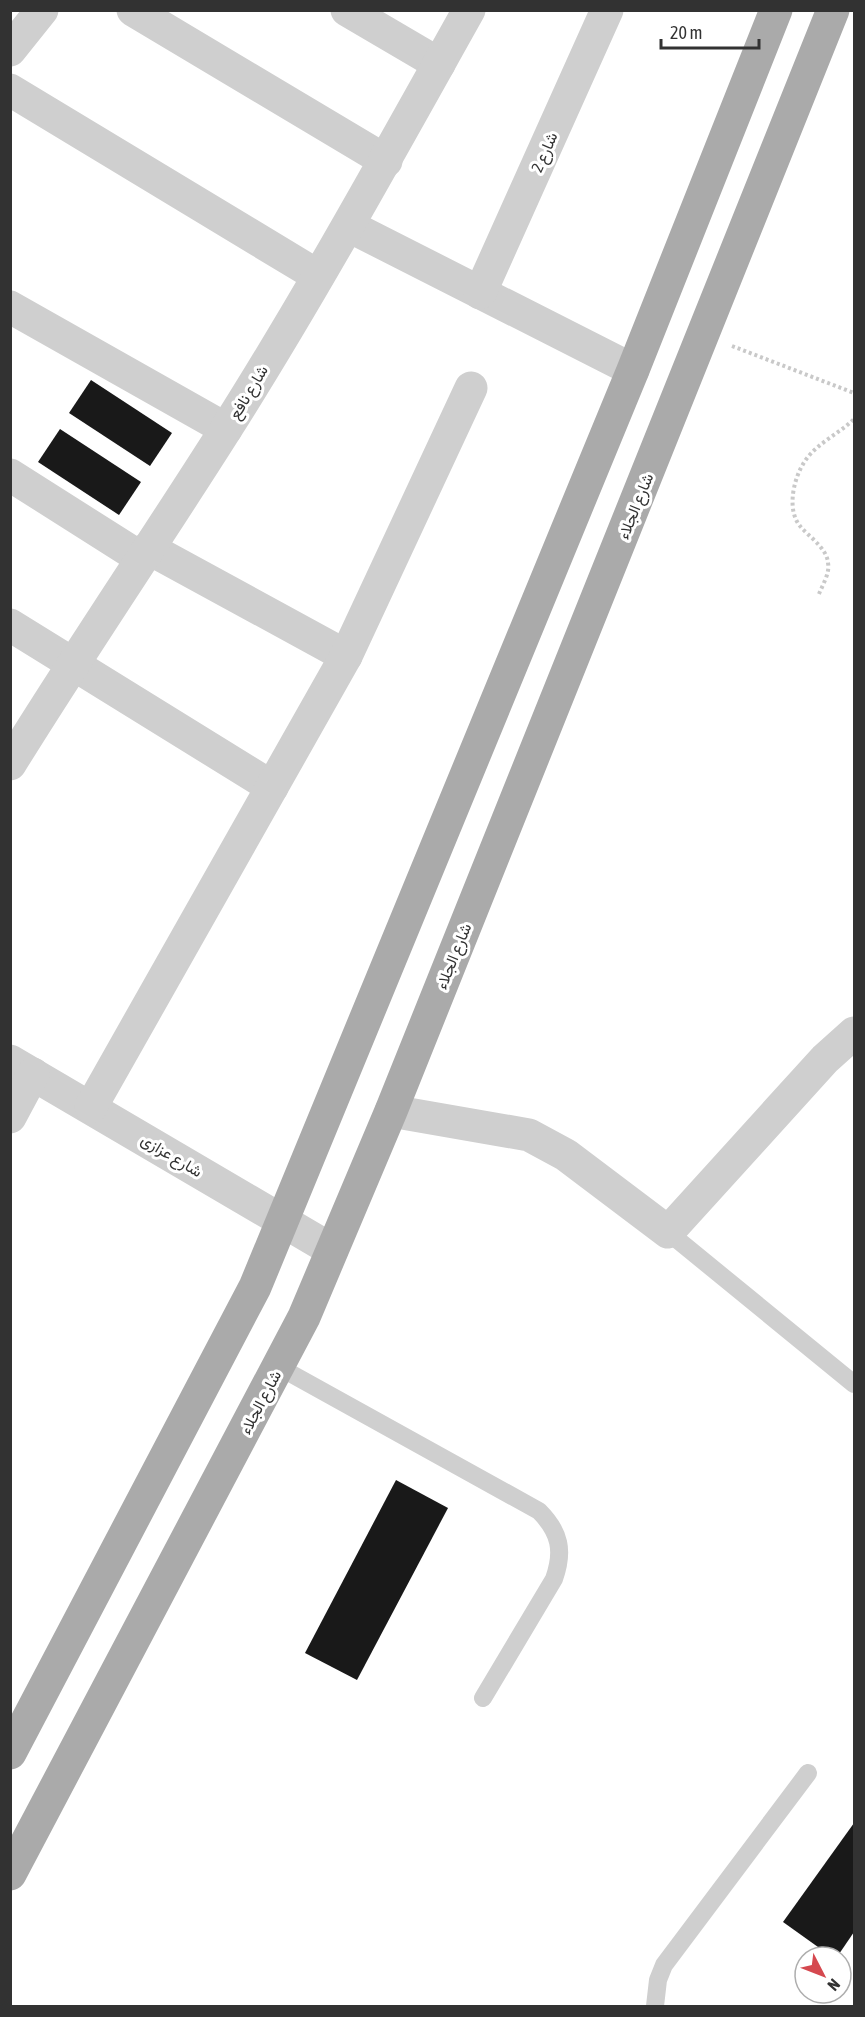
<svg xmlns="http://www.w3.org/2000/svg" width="865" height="2017" viewBox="0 0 865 2017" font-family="'Asap Condensed',Vazirmatn,sans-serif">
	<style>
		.building { fill: #191919 }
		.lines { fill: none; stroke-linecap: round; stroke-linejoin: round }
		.path { stroke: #c9c9c9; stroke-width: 4; stroke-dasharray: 3 3; stroke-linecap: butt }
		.service { stroke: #cfcfcf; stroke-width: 18 }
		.minor { stroke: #cfcfcf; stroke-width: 33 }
		.primary { stroke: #aaa; stroke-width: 33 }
		.labels { text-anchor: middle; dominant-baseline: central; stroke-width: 6; stroke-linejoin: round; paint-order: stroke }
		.street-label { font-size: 16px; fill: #323232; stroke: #fff }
	</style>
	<rect width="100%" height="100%" fill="#fff"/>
	<!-- building -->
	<g class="building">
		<polygon points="91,380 172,433 150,466 69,413"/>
		<polygon points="60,429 141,482 119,515 38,462"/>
		<polygon points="396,1480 448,1508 357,1680 305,1653"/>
		<polygon points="854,1823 854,1932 837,1957 832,1957 783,1922"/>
	</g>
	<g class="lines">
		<!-- path -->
		<g class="path">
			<polyline points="732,346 854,393"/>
			<path d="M 819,594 C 823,584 830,573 828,563 C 827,548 809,537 800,526 C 786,509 794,477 805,461 C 817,443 839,434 854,419"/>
		</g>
		<!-- service -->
		<g class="service">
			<polyline points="668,1232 854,1384"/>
			<path d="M 279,1367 L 539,1511 C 560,1532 564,1551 554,1579 L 483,1698"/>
			<polyline points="655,2006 658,1980 664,1965 808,1773"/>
		</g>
		<!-- minor -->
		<g class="minor">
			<polyline points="133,10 386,161"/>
			<polyline points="347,10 439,64"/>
			<polyline points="10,50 42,10"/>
			<polyline points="10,90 318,276"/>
			<polyline points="349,226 633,370"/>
			<polyline points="480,293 607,10"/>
			<polyline points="10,307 226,429"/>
			<polyline points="10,475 141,558"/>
			<polyline points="148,548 346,656"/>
			<polyline points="10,625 272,787"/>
			<path d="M 10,764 C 80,651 155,541 226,429 C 312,293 390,151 469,10"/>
			<polyline points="10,1061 332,1250"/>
			<polyline points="91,1107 346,656 471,388"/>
			<polyline points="391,1111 529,1135 566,1155 668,1232 825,1059 854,1033"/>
			<polyline points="10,1117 33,1074"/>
		</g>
		<!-- primary -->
		<g class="primary">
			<polyline points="10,1753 255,1287 633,370 776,10"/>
			<polyline points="10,1874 304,1317 391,1111 833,10"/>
		</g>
	</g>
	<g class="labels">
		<!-- street labels -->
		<g class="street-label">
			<text transform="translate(544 152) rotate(-66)">شارع 2</text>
			<text transform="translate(248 392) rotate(-59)">شارع نافع</text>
			<text transform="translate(635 506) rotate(-68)">شارع الجلاء</text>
			<text transform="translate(453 956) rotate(-68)">شارع الجلاء</text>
			<text transform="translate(172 1155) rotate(31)">شارع عزازى</text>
			<text transform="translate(260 1402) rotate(-62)">شارع الجلاء</text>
		</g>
	</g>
	<!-- border -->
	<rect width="865" height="2017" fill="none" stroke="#323232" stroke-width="24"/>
	<!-- north arrow -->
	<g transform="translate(823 1975) rotate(132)"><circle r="28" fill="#ffffff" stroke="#adadad" stroke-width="1.5"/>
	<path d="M0-4.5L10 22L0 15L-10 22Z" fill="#d5484f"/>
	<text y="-9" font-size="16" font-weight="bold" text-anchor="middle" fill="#323232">N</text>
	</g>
	<!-- scale -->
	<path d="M661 39v9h98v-9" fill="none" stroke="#323232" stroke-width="3"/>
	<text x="670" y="39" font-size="18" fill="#323232" stroke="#ffffff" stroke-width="4.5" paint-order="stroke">20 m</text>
</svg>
